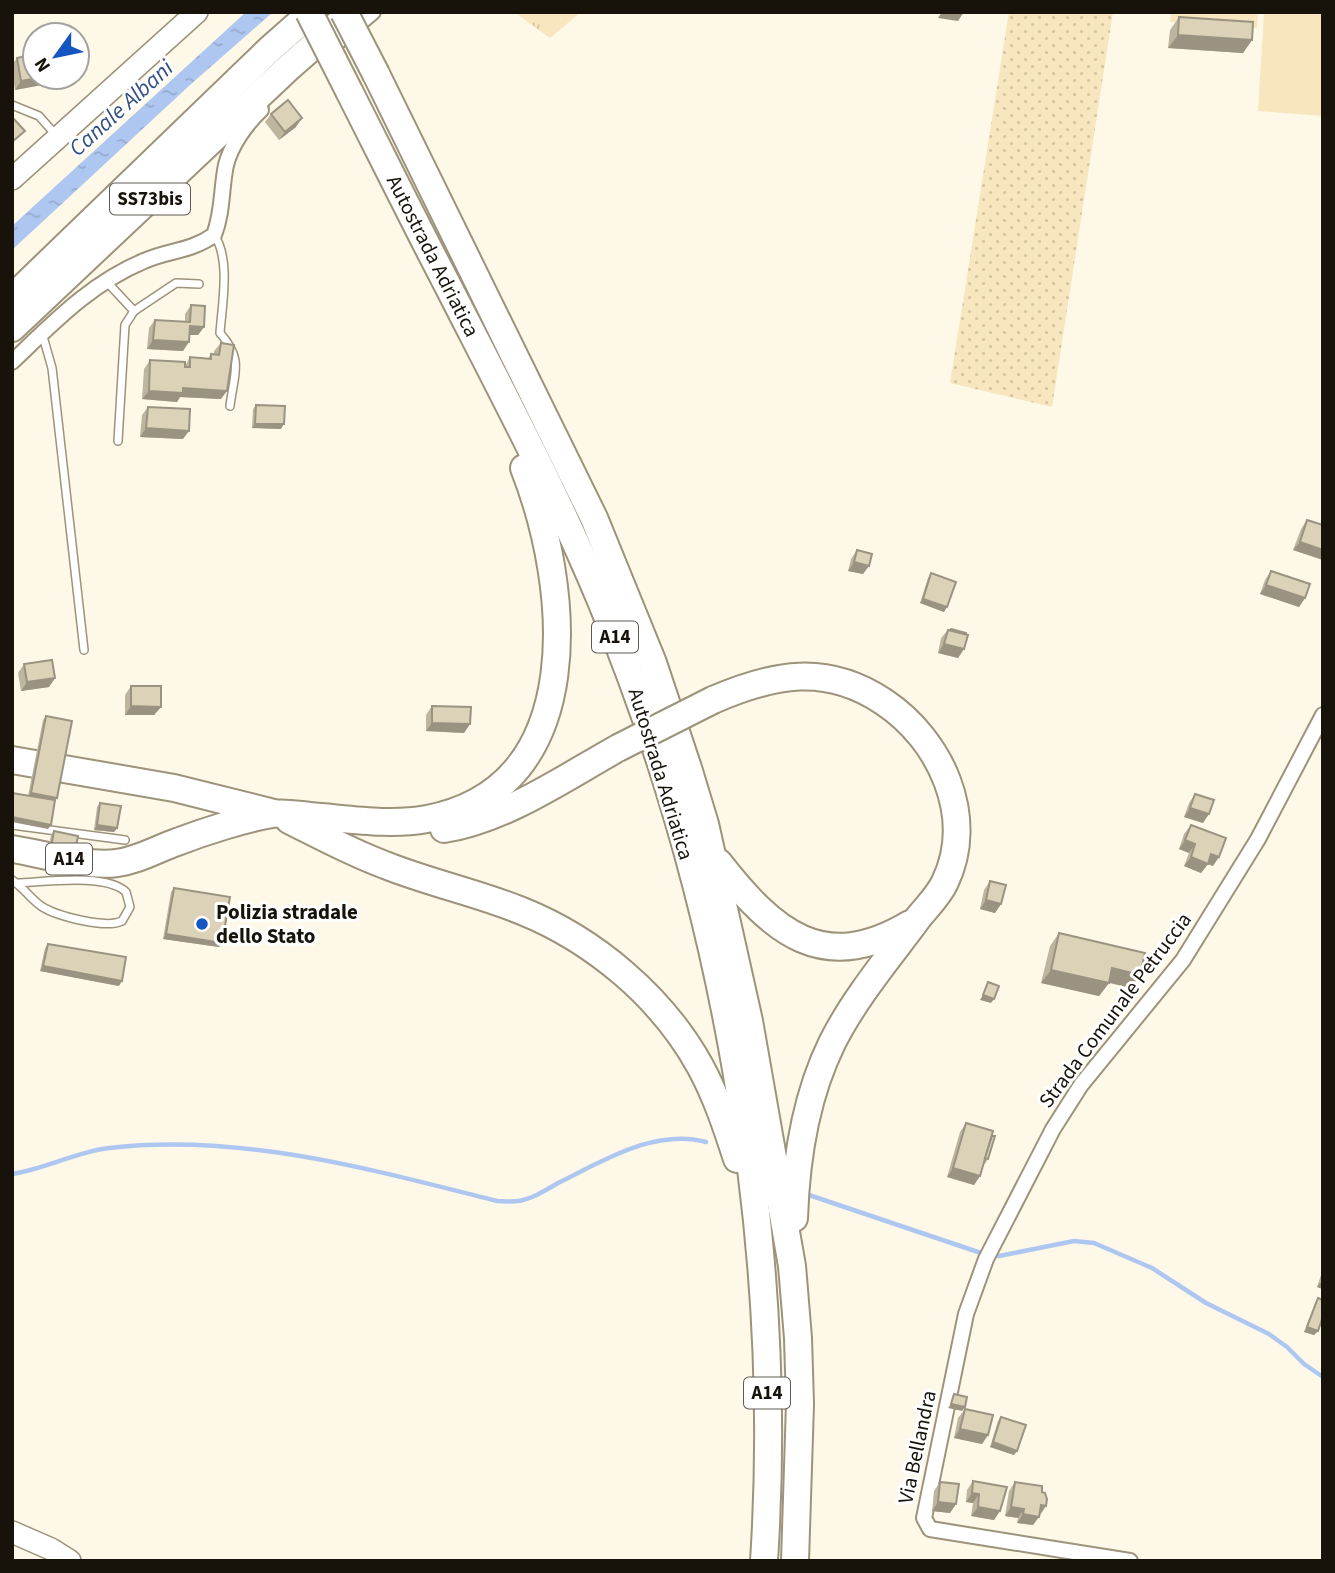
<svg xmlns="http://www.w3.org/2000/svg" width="1335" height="1573" viewBox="0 0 1335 1573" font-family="'Source Sans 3',sans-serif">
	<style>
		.grass { fill: #f8e7be }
		.park { fill: url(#park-tufts) }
		.garden { fill: url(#garden-dots) }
		.water { fill: url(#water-ripples) }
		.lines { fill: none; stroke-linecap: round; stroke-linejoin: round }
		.stream { stroke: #aec7f1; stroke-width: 4.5 }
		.lane-casing { stroke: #9d937b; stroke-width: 10 }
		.street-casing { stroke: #9d937b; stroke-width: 18 }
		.secondary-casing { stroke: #9d937b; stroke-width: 24 }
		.highway-casing { stroke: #9d937b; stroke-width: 30 }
		.lane { stroke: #fff; stroke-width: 7 }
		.street { stroke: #fff; stroke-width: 14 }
		.secondary { stroke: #fff; stroke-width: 21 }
		.highway { stroke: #fff; stroke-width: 26 }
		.highway-bridge-casing { stroke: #9d937b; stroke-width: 30; stroke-linecap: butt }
		.highway-bridge { stroke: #fff; stroke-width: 26 }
		.wall { fill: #bdb59e }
		.shaded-wall { fill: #9a9381 }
		.building { fill: #dcd2b8; stroke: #9a9381; stroke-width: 2 }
		.poi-dot { fill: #1555c1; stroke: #fff; stroke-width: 2.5 }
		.labels { text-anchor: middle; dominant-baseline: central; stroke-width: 6; stroke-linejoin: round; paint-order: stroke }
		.shield { fill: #fff; stroke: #5d5a54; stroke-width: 2 }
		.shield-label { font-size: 19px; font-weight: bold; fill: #17130a }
		.street-label { font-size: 21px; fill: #17130a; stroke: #fff }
		.poi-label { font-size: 21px; font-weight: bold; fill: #17130a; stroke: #fff; text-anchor: start }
		.water-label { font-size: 23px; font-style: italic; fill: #304e83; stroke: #fff }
	</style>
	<defs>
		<pattern id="park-tufts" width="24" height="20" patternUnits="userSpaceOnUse" patternTransform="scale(1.75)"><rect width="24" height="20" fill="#f8e7be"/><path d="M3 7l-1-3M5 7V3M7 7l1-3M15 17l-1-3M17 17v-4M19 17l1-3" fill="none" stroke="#d4c5a2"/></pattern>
		<pattern id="garden-dots" width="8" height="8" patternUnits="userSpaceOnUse" patternTransform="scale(1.75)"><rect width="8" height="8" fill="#f8e7be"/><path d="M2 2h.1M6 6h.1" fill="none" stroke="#d4c5a2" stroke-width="1.8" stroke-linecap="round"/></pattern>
		<pattern id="water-ripples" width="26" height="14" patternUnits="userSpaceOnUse" patternTransform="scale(1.75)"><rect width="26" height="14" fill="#aec7f1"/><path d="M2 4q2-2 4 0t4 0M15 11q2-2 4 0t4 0" fill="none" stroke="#95aacd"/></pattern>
	</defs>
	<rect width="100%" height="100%" fill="#fef8e8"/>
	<!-- grass -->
	<g class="grass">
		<polygon points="1171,12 1258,12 1257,28 1170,22"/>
		<polygon points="1264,12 1323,12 1323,116 1258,111"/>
	</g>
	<!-- park -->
	<polygon class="park" points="514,12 581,12 550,38"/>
	<!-- garden -->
	<polygon class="garden" points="1009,12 1113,12 1052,407 950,383"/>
	<!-- water -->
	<polygon class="water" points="246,12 273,12 190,85 12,250 12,226"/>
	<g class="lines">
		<!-- stream -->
		<g class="stream">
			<path d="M 12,1174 C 46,1169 75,1152 109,1148 C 241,1133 370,1169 497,1201 C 503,1201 512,1202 518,1201 C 532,1199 546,1190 558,1183 C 603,1161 655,1128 706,1142"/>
			<polyline points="806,1194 984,1254"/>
			<polyline points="992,1255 999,1256 1074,1241 1094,1243 1152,1268 1206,1303 1269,1334 1287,1347 1304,1364 1323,1377"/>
		</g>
		<defs>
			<g id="lane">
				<polyline points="12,105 39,116 55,134"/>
				<path d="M 214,235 C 231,258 222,305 220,333 C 244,360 234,373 230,406"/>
				<polyline points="106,281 134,311"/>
				<polyline points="42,333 52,368 84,650"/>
				<polyline points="118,441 125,325 134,311 176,283 199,284"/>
				<polyline points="12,825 125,840"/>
				<path d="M 12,880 C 23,887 31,899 41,906 C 56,916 106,929 122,921 L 130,907 L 126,892 C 106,873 45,882 17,883"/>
			</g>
			<g id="street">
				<polyline points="326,52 373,12"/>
				<path d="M 12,362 C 53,323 91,283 144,261 C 168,250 190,252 214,235 C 223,212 221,189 226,165 C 231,145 246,124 261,110"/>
				<polyline points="1130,1561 930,1529 924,1518 966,1314 986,1259 1053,1129 1081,1085 1183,960 1258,839 1323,715"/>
			</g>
			<g id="secondary">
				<polyline points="12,179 197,12"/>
				<polyline points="12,1532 51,1549 70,1561"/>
			</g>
			<g id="highway">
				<polyline points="376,74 594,518 653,663 688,768 705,824 749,1021 792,1266 798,1338 800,1404 795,1561"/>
				<path d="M 349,91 C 382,156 414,221 448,286 C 501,390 556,493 601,601 C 724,897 785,1241 764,1561"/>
				<polyline points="12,298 270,49 312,12"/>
				<polyline points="12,328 287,69 352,12"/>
				<path d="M 713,700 C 773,674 826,663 884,702 C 941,740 976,817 945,882 C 937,899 923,910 913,925 C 885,962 853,1001 832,1043 C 805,1098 796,1158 794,1218"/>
				<polyline points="12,760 174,788 274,813"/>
				<path d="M 289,820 C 321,836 352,853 385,865 C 430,883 478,893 522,911 C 594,940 662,997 700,1066 C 716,1095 727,1128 737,1159"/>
				<path d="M 444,829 C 504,820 566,777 618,748"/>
				<path d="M 12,849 C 44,854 85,867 117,863 C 139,860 157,849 177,842 C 203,832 246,818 273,814 C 285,812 299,815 310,816 C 349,819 389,826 427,819 C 591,788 570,585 524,468"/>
				<path d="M 719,863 C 773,932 823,976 910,924"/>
			</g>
		</defs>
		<!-- lane casing -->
		<use href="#lane" class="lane-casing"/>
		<!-- street casing -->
		<use href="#street" class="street-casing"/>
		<!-- secondary casing -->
		<use href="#secondary" class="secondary-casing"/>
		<!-- highway casing -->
		<use href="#highway" class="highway-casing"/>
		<!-- lane -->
		<use href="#lane" class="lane"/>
		<!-- street -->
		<use href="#street" class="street"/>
		<!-- secondary -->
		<use href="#secondary" class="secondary"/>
		<!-- highway -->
		<use href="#highway" class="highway"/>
		<defs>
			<g id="highway-bridge">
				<polyline points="309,12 349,91"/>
				<polyline points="344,12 376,74"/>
				<polyline points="618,748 713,700"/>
			</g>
		</defs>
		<!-- highway-bridge casing -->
		<use href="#highway-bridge" class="highway-bridge-casing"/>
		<!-- highway-bridge -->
		<use href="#highway-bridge" class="highway-bridge"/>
	</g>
	<!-- wall -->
	<g class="wall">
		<polygon points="1179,17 1252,40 1243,53 1168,48 1170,30"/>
		<polygon points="17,58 35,77 52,77 47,84 15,90 12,73 12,65"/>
		<polygon points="271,114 296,127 279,140 265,122"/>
		<polygon points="191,305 204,327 198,335 189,335 183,351 147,349 149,328 155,320 185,322 185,314"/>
		<polygon points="221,343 221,399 180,397 177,402 142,399 144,369 150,360 185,366 190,357 208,358 211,354 214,355 214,351"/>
		<polygon points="256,405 281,429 252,428 253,409"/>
		<polygon points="148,407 183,439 140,437 142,415"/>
		<polygon points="1307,520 1323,525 1323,560 1293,550 1301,529"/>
		<polygon points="857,550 863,574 848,571 851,559"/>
		<polygon points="1271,571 1305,598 1299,607 1260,594 1265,580"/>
		<polygon points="931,573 944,612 920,603 928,578"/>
		<polygon points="948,630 964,649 958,658 938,653 941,638"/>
		<polygon points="24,664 55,678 49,687 21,691 18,673"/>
		<polygon points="131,686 161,707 154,715 125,715 125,695"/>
		<polygon points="432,706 470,724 464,733 426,731 426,715"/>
		<polygon points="46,716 57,798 55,800 48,829 28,796 43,720"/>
		<polygon points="1195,794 1203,823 1184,817 1189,803"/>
		<polygon points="100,803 117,828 114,832 94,830 97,807"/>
		<polygon points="1191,825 1213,866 1208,864 1201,873 1184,866 1189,853 1179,849 1184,834"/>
		<polygon points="54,831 72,869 69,874 45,868 51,835"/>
		<polygon points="990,881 1001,904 995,913 980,909 984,890"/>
		<polygon points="174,888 222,943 219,947 163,939 171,892"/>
		<polygon points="1059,933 1131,988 1109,983 1099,996 1041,983 1050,946"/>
		<polygon points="48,944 119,986 40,971 45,948"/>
		<polygon points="966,1123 988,1159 985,1164 984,1163 980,1176 974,1185 947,1177 960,1132"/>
		<polygon points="1323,1269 1323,1289 1317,1287"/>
		<polygon points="1318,1298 1318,1331 1314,1335 1304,1332 1315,1303"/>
		<polygon points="965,1409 988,1435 982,1444 954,1438 958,1418"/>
		<polygon points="1001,1417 1014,1455 990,1447 998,1421"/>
		<polygon points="973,1481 1000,1511 994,1520 971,1516 973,1503 966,1502 967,1490"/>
		<polygon points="940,1482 956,1504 950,1513 932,1511 934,1491"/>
		<polygon points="1015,1482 1039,1515 1033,1525 1017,1523 1018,1518 1005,1516 1009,1491"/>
	</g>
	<!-- shaded-wall -->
	<g class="shaded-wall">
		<polygon points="942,12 964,12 958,21 938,18"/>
		<polygon points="1178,35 1252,40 1243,53 1168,48"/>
		<polygon points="44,77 52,77 47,84 15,90 21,81"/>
		<polygon points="302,118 296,127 279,140 285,132"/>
		<polygon points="190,326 204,327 198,335 184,335"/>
		<polygon points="153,340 189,342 183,351 147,349"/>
		<polygon points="183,388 227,391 221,399 180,397 177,402 142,399 149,391"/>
		<polygon points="255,424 284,424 281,429 252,428"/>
		<polygon points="146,428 189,431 183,439 140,437"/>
		<polygon points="1300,542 1323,550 1323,560 1293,550"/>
		<polygon points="854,562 869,566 863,574 848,571"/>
		<polygon points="1266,585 1305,598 1299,607 1260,594"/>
		<polygon points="923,599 947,607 944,612 920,603"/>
		<polygon points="944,644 964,649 958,658 938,653"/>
		<polygon points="55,678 49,687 21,691 27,682"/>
		<polygon points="131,706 161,707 154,715 125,715"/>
		<polygon points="432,723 470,724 464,733 426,731"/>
		<polygon points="31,793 57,798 54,802 28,797"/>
		<polygon points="1190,808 1209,814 1203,823 1184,817"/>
		<polygon points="12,817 51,825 48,829 12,822"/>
		<polygon points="97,825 117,828 114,832 94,830"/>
		<polygon points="1185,840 1195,844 1189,853 1179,849"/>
		<polygon points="1211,854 1219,857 1213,866 1205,863"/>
		<polygon points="1191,857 1208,864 1201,873 1184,866"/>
		<polygon points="48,864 72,869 69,874 45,868"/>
		<polygon points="986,900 1001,904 995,913 980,909"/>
		<polygon points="166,934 222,943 219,947 163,939"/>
		<polygon points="43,966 122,981 119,986 40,971"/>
		<polygon points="1112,968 1140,975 1131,988 1103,981"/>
		<polygon points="1051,970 1109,983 1099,996 1041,983"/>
		<polygon points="983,995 994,999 991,1003 980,1000"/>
		<polygon points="953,1168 980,1176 974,1185 947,1177"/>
		<polygon points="1320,1283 1323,1284 1323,1289 1317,1287"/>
		<polygon points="1307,1327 1318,1331 1314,1335 1304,1332"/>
		<polygon points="951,1404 965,1407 962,1411 948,1408"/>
		<polygon points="960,1429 988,1435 982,1444 954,1438"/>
		<polygon points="993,1442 1017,1451 1014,1455 990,1447"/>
		<polygon points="972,1493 979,1494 973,1503 966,1502"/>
		<polygon points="938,1502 956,1504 950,1513 932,1511"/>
		<polygon points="1041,1505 1046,1506 1040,1515"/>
		<polygon points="978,1507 1000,1511 994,1520 971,1516"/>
		<polygon points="1011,1507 1024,1509 1018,1518 1005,1516"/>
		<polygon points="1023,1514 1039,1517 1033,1525 1017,1523"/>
	</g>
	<!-- building -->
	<g class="building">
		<polygon points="1179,17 1253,22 1252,40 1178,35"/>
		<polygon points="35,54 35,77 44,77 21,81 17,58"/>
		<polygon points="288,100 302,118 285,132 271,114"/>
		<polygon points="12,117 25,131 12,142"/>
		<polygon points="191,305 205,306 204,327 190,326 189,342 153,340 155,320 190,322"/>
		<polygon points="221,343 234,345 227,391 183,388 183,393 149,391 150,360 185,362 185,367 190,367 190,357 211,359 211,354 219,355"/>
		<polygon points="256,405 285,406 284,424 255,424"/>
		<polygon points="148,407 190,409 189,431 146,428"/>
		<polygon points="1307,520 1323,525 1323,550 1300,542"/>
		<polygon points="857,550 872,554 869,566 854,562"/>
		<polygon points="1271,571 1310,584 1305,598 1266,585"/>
		<polygon points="931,573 956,582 947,607 923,599"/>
		<polygon points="951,629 966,633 966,634 950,630"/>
		<polygon points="948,630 968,635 964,649 944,644"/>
		<polygon points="52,660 55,678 27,682 24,664"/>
		<polygon points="131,686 161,686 161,707 131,706"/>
		<polygon points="432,706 471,707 470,724 432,723"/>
		<polygon points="46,716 72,721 57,798 31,793"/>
		<polygon points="12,793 55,800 51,825 12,817"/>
		<polygon points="1195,794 1214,800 1209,814 1190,808"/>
		<polygon points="100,803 121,806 117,828 97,825"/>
		<polygon points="1191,825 1226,838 1219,857 1211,854 1208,864 1191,857 1195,844 1185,840"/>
		<polygon points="54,831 78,836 72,869 48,864"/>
		<polygon points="990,881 1006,885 1001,904 986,900"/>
		<polygon points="174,888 230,897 222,943 166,934"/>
		<polygon points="1059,933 1145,953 1140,975 1112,968 1109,983 1051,970"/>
		<polygon points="48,944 126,957 122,981 43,966"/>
		<polygon points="988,982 999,986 994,999 983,995"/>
		<polygon points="966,1123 993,1131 980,1176 953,1168"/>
		<polygon points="992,1136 995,1136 988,1159 985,1158"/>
		<polygon points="1318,1298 1323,1300 1323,1316 1318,1331 1307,1327"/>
		<polygon points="954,1394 967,1397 965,1407 951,1404"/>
		<polygon points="965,1409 993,1415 988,1435 960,1429"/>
		<polygon points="1001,1417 1026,1425 1017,1451 993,1442"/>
		<polygon points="973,1481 1007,1487 1000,1511 978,1507 979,1494 972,1493"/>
		<polygon points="940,1482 959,1484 956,1504 938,1502"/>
		<polygon points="1015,1482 1042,1486 1042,1492 1045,1493 1047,1499 1046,1506 1041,1505 1039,1517 1023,1514 1024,1509 1011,1507"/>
	</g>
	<!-- markers -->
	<circle class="poi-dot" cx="202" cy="924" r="7"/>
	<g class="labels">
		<!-- shield labels -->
		<g class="shield">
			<rect x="110" y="183.5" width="80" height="31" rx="5"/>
			<rect x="592" y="621.5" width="46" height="31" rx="5"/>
			<rect x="46" y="843.5" width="46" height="31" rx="5"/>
			<rect x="744" y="1377.5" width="46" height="31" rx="5"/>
		</g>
		<g class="shield-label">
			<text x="150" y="199">SS73bis</text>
			<text x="615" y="637">A14</text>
			<text x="69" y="859">A14</text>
			<text x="767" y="1393">A14</text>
		</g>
		<!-- street labels -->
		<g class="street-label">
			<text transform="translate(433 256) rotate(63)">Autostrada Adriatica</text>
			<text transform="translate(661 774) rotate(73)">Autostrada Adriatica</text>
			<text transform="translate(1115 1010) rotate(-53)">Strada Comunale Petruccia</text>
			<text transform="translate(917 1447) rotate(-78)">Via Bellandra</text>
		</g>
		<!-- poi labels -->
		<g class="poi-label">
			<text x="216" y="912">Polizia stradale<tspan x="216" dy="24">dello Stato</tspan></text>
		</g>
		<!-- water labels -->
		<g class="water-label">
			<text transform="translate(121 108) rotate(-42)">Canale Albani</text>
		</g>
	</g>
	<!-- border -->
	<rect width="1335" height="1573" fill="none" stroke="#17130a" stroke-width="28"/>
	<!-- north arrow -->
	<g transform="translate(56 56) rotate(237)"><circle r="33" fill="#ffffff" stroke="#a2a19d" stroke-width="2"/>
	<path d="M0-5L12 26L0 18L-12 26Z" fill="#1555c1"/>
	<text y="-10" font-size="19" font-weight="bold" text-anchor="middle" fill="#17130a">N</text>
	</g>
</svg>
